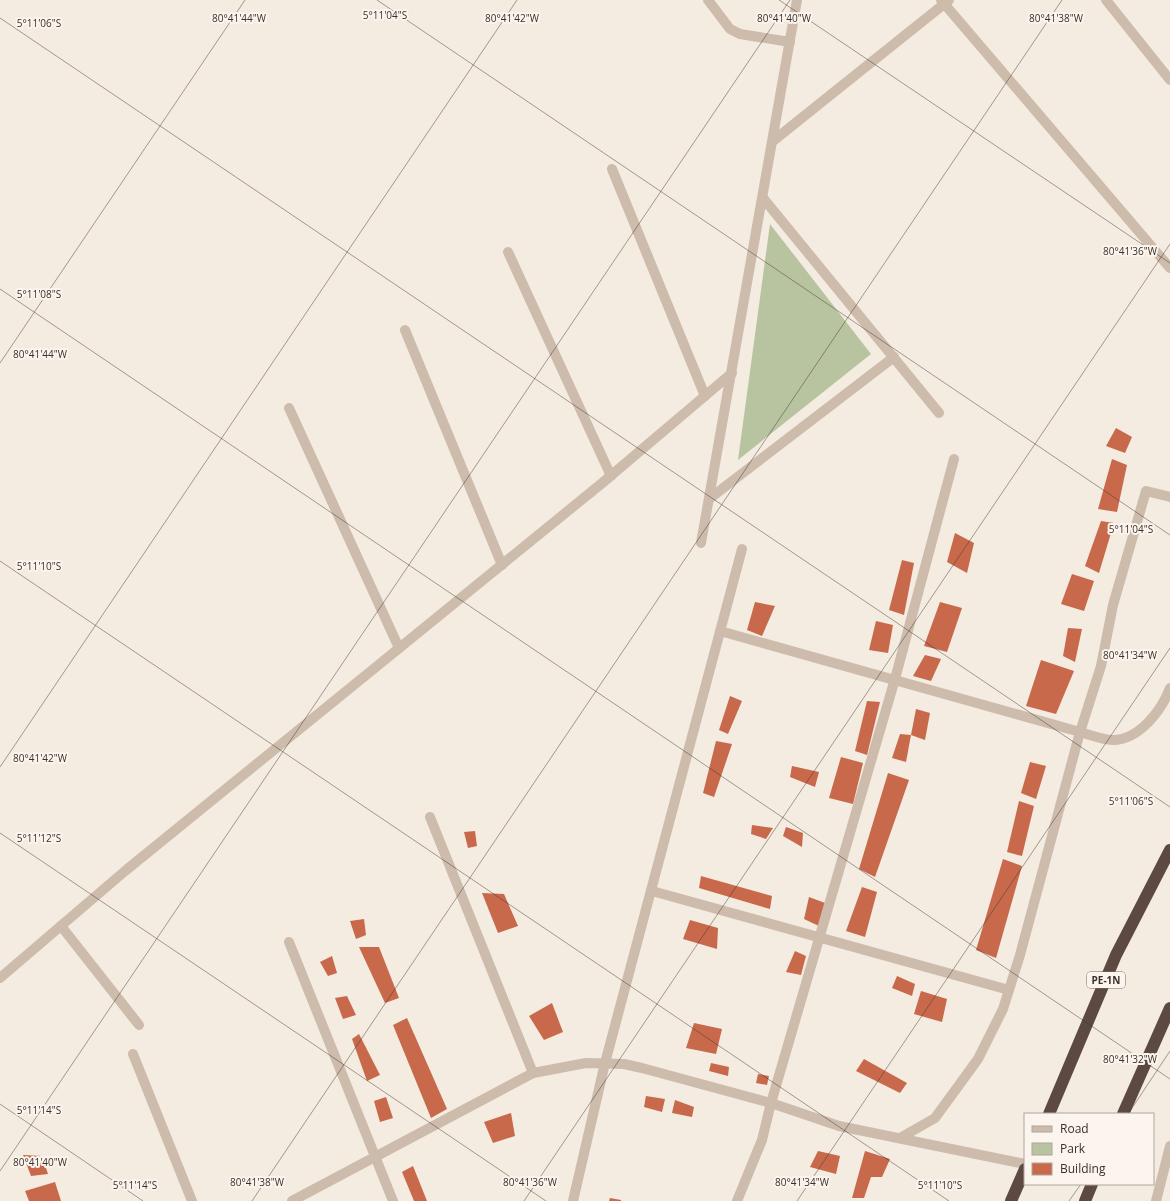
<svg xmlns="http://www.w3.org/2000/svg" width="1170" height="1201" viewBox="0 0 1170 1201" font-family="'Open Sans',sans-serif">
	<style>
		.green { fill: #b8c4a0 }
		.building { fill: #c8694b }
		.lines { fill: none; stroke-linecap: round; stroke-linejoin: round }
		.lane { stroke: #cdbbac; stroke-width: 10 }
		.street { stroke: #cdbbac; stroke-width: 10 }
		.highway { stroke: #5c4a42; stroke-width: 12 }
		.ticks { fill: none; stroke: #3b302b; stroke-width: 1; stroke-opacity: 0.45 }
		.labels { text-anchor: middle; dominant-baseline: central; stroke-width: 4; stroke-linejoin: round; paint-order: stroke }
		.shield { fill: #fbf5ee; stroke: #756b66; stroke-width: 1 }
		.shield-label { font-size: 10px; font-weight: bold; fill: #3b302b }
		.ticks-label { font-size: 10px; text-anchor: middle; fill: #3b302b; stroke: #fbf5ee; stroke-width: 4; stroke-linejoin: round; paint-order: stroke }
	</style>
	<rect width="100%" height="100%" fill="#f4ebe1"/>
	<!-- green -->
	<polygon class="green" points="770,224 871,354 738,460"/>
	<!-- building -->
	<g class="building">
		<polygon points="1116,428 1132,437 1125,453 1106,446"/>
		<polygon points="1112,459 1127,465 1117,512 1098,509"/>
		<polygon points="1101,521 1114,523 1099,573 1085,566"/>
		<polygon points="955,533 974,543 967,573 947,562"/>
		<polygon points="902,560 914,563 904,615 889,610"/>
		<polygon points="1072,574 1094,581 1084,611 1061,604"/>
		<polygon points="755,602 775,606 762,636 747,630"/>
		<polygon points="940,602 962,608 947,652 924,646"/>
		<polygon points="876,621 893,625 888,653 869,650"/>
		<polygon points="1068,628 1082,629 1075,662 1063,656"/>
		<polygon points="925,655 941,659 931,681 913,676"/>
		<polygon points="1041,660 1074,671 1056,714 1026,706"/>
		<polygon points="730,696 742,701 728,734 719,730"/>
		<polygon points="867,701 880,702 867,755 855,751"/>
		<polygon points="916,709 930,713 925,740 911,735"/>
		<polygon points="900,734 911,735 906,762 892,758"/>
		<polygon points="716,741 732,744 714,797 703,793"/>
		<polygon points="841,757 863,763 853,804 829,798"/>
		<polygon points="1030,762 1046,766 1036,799 1021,793"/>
		<polygon points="792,766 819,772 815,787 790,777"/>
		<polygon points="888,773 909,780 875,877 859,869"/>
		<polygon points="1019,801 1034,806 1022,856 1007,852"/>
		<polygon points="752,825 773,828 766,839 751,834"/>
		<polygon points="786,827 803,833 802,847 783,836"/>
		<polygon points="475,831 477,846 468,848 464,832"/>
		<polygon points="1003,859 1022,866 996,958 976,950"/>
		<polygon points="701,876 772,896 770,909 699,888"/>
		<polygon points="862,887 877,892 865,937 846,931"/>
		<polygon points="482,893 504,894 518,926 498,933"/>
		<polygon points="809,897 825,903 819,926 804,919"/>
		<polygon points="364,919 366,935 356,939 350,921"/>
		<polygon points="690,920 718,928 717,949 683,939"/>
		<polygon points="359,947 379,947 399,998 385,1003"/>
		<polygon points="795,951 806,956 801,975 786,972"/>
		<polygon points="332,956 337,973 328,976 320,962"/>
		<polygon points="897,976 915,984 912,996 892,988"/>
		<polygon points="921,991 947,999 942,1022 914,1014"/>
		<polygon points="347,996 356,1015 343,1019 335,998"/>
		<polygon points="552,1003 563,1032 544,1040 529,1016"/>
		<polygon points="407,1018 447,1109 431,1118 393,1025"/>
		<polygon points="694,1023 722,1029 716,1054 686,1048"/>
		<polygon points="359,1034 380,1075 367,1081 352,1039"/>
		<polygon points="864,1059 907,1083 900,1093 856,1071"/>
		<polygon points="711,1063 729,1067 728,1076 709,1071"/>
		<polygon points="758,1074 769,1076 767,1085 756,1083"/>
		<polygon points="646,1096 665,1099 662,1112 644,1107"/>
		<polygon points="386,1097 393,1118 380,1122 374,1101"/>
		<polygon points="675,1100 694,1107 692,1117 672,1113"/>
		<polygon points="511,1113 515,1136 493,1143 484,1122"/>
		<polygon points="818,1151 840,1156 836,1174 810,1167"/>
		<polygon points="865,1151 890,1159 882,1177 871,1177 864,1198 852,1198"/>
		<polygon points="23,1155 42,1156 48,1174 31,1176"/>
		<polygon points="413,1166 427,1201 414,1201 402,1172"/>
		<polygon points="55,1182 61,1201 29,1201 25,1191"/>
		<polygon points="610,1198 621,1200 621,1201 609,1201"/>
	</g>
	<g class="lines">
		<!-- lane -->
		<polyline class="lane" points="708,0 730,29 740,34 790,42"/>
		<!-- street -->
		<g class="street">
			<polyline points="941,0 1170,268"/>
			<polyline points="1106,0 1170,80"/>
			<polyline points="773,141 949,0"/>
			<polyline points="612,169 705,396"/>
			<polyline points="763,198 939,413"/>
			<polyline points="508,252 611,476"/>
			<polyline points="405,330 502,565"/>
			<polyline points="289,408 399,648"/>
			<polyline points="709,499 894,357"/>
			<polyline points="701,543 797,0"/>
			<path d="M 720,631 L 1080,732 C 1090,735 1103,740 1113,740 C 1139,740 1162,710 1170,688"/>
			<polyline points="430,817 533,1073"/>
			<polyline points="652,891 1009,990"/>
			<polyline points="61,926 139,1025"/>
			<polyline points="289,942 393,1201"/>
			<polyline points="0,978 125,871 601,484 732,373"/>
			<polyline points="133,1054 192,1201"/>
			<polyline points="900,1138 935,1118 978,1059 1003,1009 1020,955 1080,732 1101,666 1113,605 1146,491 1170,497"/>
			<polyline points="292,1201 533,1073 586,1063 624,1064 642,1068 771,1103 895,679 954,459"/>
			<polyline points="573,1201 605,1063 742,549"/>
			<polyline points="737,1201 762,1140 771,1103 839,1126 1025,1164"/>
			<polyline points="1156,1201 1170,1146"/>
		</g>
		<!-- highway -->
		<g class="highway">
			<polyline points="1049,1114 1116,955 1170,850"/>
			<polyline points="1123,1114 1170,1008"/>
			<polyline points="1011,1201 1025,1169"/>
			<polyline points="1085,1201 1092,1184"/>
		</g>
	</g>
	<!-- ticks -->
	<path class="ticks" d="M 377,0 L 1170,535M 779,0 L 1170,263M 0,18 L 1170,807M 0,289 L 1170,1079M 0,363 L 245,0M 0,561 L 949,1201M 0,767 L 517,0M 0,833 L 546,1201M 0,1104 L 143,1201M 1128,1114 L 1170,1051M 0,1171 L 790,0M 252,1201 L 1062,0M 524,1201 L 1170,244M 797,1201 L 1170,648M 1069,1201 L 1081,1184"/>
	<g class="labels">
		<!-- shield labels -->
		<rect class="shield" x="1087" y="972" width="38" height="16" rx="3"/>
		<g class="shield-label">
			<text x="1106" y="980">PE-1N</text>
		</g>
	</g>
	<g class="ticks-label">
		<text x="385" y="19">5°11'04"S</text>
		<text x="239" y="22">80°41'44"W</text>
		<text x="512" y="22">80°41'42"W</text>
		<text x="1056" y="22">80°41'38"W</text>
		<text x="784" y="22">80°41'40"W</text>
		<text x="39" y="27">5°11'06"S</text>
		<text x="1130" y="255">80°41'36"W</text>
		<text x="39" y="298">5°11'08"S</text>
		<text x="40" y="358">80°41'44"W</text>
		<text x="1131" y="533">5°11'04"S</text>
		<text x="39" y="570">5°11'10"S</text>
		<text x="1130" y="659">80°41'34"W</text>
		<text x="40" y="762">80°41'42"W</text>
		<text x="1131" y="805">5°11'06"S</text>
		<text x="39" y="842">5°11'12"S</text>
		<text x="1130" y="1063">80°41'32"W</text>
		<text x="39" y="1114">5°11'14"S</text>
		<text x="40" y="1166">80°41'40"W</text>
		<text x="257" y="1186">80°41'38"W</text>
		<text x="530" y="1186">80°41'36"W</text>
		<text x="802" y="1186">80°41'34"W</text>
		<text x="135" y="1189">5°11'14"S</text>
		<text x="940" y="1189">5°11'10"S</text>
	</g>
	<!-- legend -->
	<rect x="1024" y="1113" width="130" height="72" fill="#fbf5ee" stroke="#aea6a0"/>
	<rect x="1032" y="1126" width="20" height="6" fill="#cdbbac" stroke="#aea6a0"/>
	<text x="1060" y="1133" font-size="12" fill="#3b302b">Road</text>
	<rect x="1032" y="1143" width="20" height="12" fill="#b8c4a0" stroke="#aea6a0"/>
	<text x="1060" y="1153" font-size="12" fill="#3b302b">Park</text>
	<rect x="1032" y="1163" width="20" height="12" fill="#c8694b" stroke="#aea6a0"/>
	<text x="1060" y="1173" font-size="12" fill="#3b302b">Building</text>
</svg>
